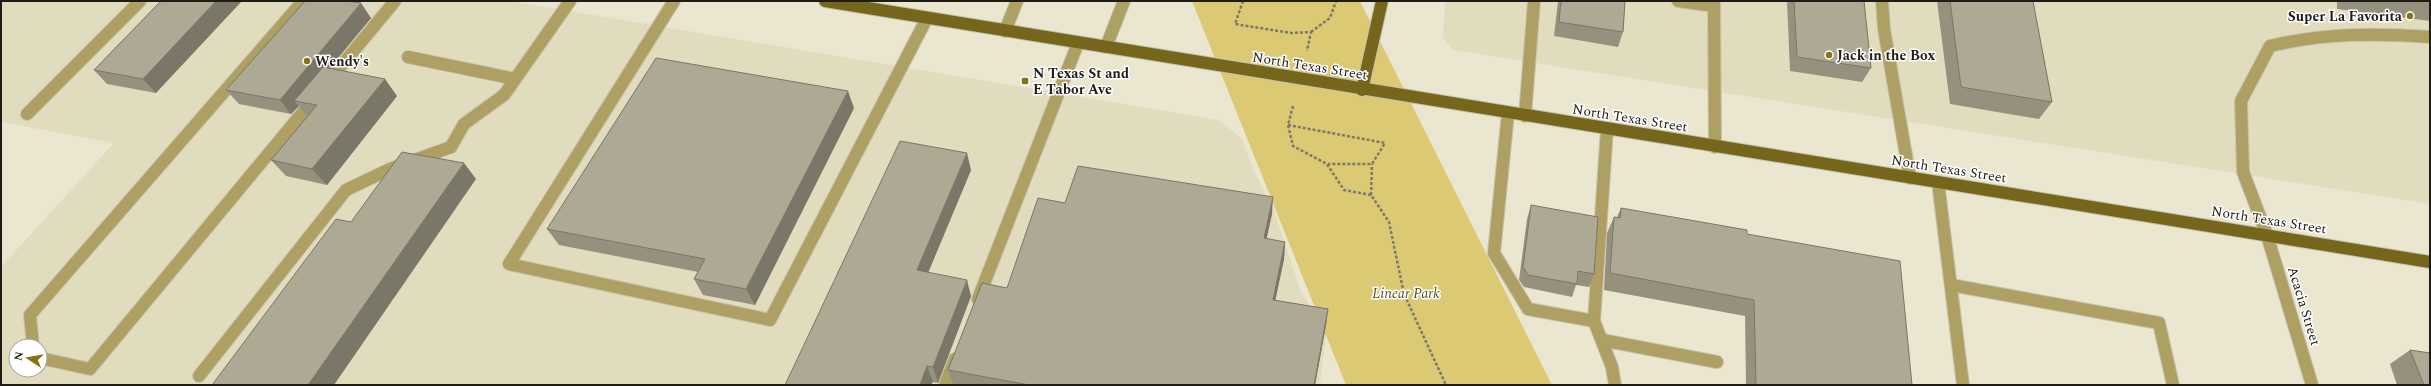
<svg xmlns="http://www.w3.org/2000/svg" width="2431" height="386" viewBox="0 0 2431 386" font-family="Spectral,serif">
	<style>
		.built { fill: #e2dcbe; fill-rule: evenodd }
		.green { fill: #dbc974 }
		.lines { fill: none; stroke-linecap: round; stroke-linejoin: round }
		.minor-casing { stroke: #c5c2ad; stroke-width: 14 }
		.major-casing { stroke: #c5c2ad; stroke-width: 14 }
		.path { stroke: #7c796a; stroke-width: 2.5; stroke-dasharray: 3 2; stroke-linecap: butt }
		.minor { stroke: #aea063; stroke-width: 12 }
		.major { stroke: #75661b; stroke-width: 12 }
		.wall { fill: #96917f }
		.shaded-wall { fill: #7a7668 }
		.building { fill: #aea994; stroke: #7a7668 }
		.poi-dot { fill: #857315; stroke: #fff; stroke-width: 1.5 }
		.labels { text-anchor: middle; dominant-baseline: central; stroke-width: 3; stroke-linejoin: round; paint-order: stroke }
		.poi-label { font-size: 14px; font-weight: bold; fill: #1e1c14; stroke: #fff; text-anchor: start }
		.street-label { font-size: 14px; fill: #1e1c14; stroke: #fff }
		.park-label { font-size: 14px; font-style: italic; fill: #574e24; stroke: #fff }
	</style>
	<rect width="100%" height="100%" fill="#eae6cf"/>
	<!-- built -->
	<g class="built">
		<path d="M 1,1 L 510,1 L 1219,120 L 1242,139 L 1252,167 L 1274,211 L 1301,292 L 1321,323 L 1326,334 L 1320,385 L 1,385 L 1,267 L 114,143 L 1,122 ZM 16,346 L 40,346 L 40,370 L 16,370 Z"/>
		<polygon points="1445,1 2430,1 2430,204 1453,50 1443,38"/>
	</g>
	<!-- green -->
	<polygon class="green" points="1192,1 1360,1 1552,385 1346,385"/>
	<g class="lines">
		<defs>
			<g id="minor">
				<polyline points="674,1 509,264 770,320 927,18"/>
				<polyline points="1678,1 1714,6"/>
				<polyline points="1714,1 1715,147"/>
				<polyline points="1882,1 1884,29 1910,178"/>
				<polyline points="1005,31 1017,1"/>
				<polyline points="1106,47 1124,1"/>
				<polyline points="408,57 515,79"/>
				<polyline points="327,83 395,1"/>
				<polyline points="1508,113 1494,253 1528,309 1594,321 1607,129"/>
				<polyline points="27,114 140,1"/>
				<polyline points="1525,116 1534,1"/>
				<polyline points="1938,182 1963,385"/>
				<polyline points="1951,285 2159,323 2173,385"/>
				<polyline points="978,299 1078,43"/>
				<polyline points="1594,321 1612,367 1615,385"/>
				<polyline points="1602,340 1717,362"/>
				<polyline points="33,346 30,315 303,1"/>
				<polyline points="40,358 90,369 313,100"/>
				<polyline points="199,376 346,190 390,169 451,147 464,124 504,95 570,1"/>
				<polyline points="945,385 955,359"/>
				<path d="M 2312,385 L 2267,235 L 2243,172 L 2241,101 L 2270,46 C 2324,33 2375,33 2430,37"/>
			</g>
			<g id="major">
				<polyline points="825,1 2430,262"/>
				<polyline points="1362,90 1382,1"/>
			</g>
		</defs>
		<!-- minor casing -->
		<use href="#minor" class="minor-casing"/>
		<!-- major casing -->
		<use href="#major" class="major-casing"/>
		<!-- path -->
		<g class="path">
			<polyline points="1243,1 1235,24 1291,33 1311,32 1307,51"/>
			<polyline points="1311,32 1330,18 1336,1"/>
			<polyline points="1293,106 1288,125 1293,146 1327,164 1344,190 1371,195 1389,222 1404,294 1446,385"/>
			<polyline points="1288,125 1385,143 1372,164 1328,164"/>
			<polyline points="1371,195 1372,164"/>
		</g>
		<!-- minor -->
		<use href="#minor" class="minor"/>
		<!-- major -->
		<use href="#major" class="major"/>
	</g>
	<!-- wall -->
	<g class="wall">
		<polygon points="161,1 156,93 107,84 94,70"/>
		<polygon points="1558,1 1625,1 1623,32 1618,47 1554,36"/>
		<polygon points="1787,1 1864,1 1871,68 1862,82 1790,71"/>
		<polygon points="1937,1 2033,1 2052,102 2039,119 1950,104"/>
		<polygon points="2337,1 2430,1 2430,21 2337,9"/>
		<polygon points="371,18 330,68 397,96 327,185 286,176 271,160 307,116 299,106 291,114 239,104 226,90"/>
		<polygon points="854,108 755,305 703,295 694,279 698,272 559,245 547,229"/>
		<polygon points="971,170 928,273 971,296 938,383 933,382 785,385"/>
		<polygon points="1065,203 1272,214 1266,239 1285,242 1284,259 1275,300 1328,309 1326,325 1315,385 953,385 948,370 1007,288"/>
		<polygon points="1531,205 1594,274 1589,287 1576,285 1572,297 1524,287 1519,280 1527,219"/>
		<polygon points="1621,208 1747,234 1912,385 1746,385 1745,316 1604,290 1607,233 1614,217 1617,217"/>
		<polygon points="2410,350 2430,385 2397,385 2390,364"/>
	</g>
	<!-- shaded-wall -->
	<g class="shaded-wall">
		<polygon points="216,1 242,1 156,93 143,79"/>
		<polygon points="361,3 371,18 301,102 294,101 299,106 291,114 280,100"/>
		<polygon points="385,79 397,96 327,185 312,169"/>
		<polygon points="848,91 854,108 755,305 746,289"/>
		<polygon points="967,153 971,170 922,287 917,270"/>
		<polygon points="464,163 476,179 334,385 308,385"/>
		<polygon points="1273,197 1272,214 1263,255 1264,238"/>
		<polygon points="1285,242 1284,259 1272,316 1273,300"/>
		<polygon points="967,280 971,296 938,383 933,367"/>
		<polygon points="1328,309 1326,325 1315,385 1314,385"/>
		<polygon points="927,366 933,382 931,385 920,385"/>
	</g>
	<!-- building -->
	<g class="building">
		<polygon points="161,1 216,1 143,79 94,70"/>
		<polygon points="305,1 348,1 361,3 280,100 226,90"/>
		<polygon points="1561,1 1625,1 1623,32 1559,22"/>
		<polygon points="1794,1 1864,1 1871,68 1797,57"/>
		<polygon points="1950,1 2033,1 2052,102 1961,87"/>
		<polygon points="656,58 848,91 746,289 694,279 705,259 547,229"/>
		<polygon points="323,67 385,79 312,169 271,160 317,105 294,101"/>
		<polygon points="900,141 967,153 917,270 967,280 933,367 927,366 920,385 785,385"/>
		<polygon points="402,152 464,163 308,385 212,385 336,219 351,222"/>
		<polygon points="1078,166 1273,197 1264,238 1285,242 1273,300 1328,309 1314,385 1029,385 948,370 982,283 1007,288 1038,198 1065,203"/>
		<polygon points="1531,205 1598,217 1594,274 1578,271 1577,284 1528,275 1523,267"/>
		<polygon points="1621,208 1747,230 1747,234 1900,261 1912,385 1756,385 1754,300 1610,273 1614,217 1620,218"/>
		<polygon points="2410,350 2430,353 2430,385 2424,385"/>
	</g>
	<!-- markers -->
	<g class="poi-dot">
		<circle cx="2410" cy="16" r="4"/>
		<circle cx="1829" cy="55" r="4"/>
		<circle cx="307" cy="61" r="4"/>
		<rect x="1021" y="77" width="8" height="8" rx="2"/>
	</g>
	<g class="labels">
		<!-- poi labels -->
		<g class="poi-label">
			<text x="2402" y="16" text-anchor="end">Super La Favorita</text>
			<text x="1837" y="55">Jack in the Box</text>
			<text x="315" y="61">Wendy's</text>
			<text x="1033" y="73">N Texas St and<tspan x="1033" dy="16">E Tabor Ave</tspan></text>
		</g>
		<!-- street labels -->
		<g class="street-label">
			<text transform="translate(1310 66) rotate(9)">North Texas Street</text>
			<text transform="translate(1630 118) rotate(9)">North Texas Street</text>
			<text transform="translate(1949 169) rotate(9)">North Texas Street</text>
			<text transform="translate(2269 220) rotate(9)">North Texas Street</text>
			<text transform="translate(2304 306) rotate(73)">Acacia Street</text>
		</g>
		<!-- park labels -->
		<g class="park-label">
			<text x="1406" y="293">Linear Park</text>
		</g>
	</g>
	<!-- border -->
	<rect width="2431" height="386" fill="none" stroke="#1e1c14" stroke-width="4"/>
	<!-- north arrow -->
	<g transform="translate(28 358) rotate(282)"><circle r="19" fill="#ffffff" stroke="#a5a4a1"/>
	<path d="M0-3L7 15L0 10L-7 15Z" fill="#857315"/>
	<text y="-6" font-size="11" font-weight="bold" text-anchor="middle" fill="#1e1c14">N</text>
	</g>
</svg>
